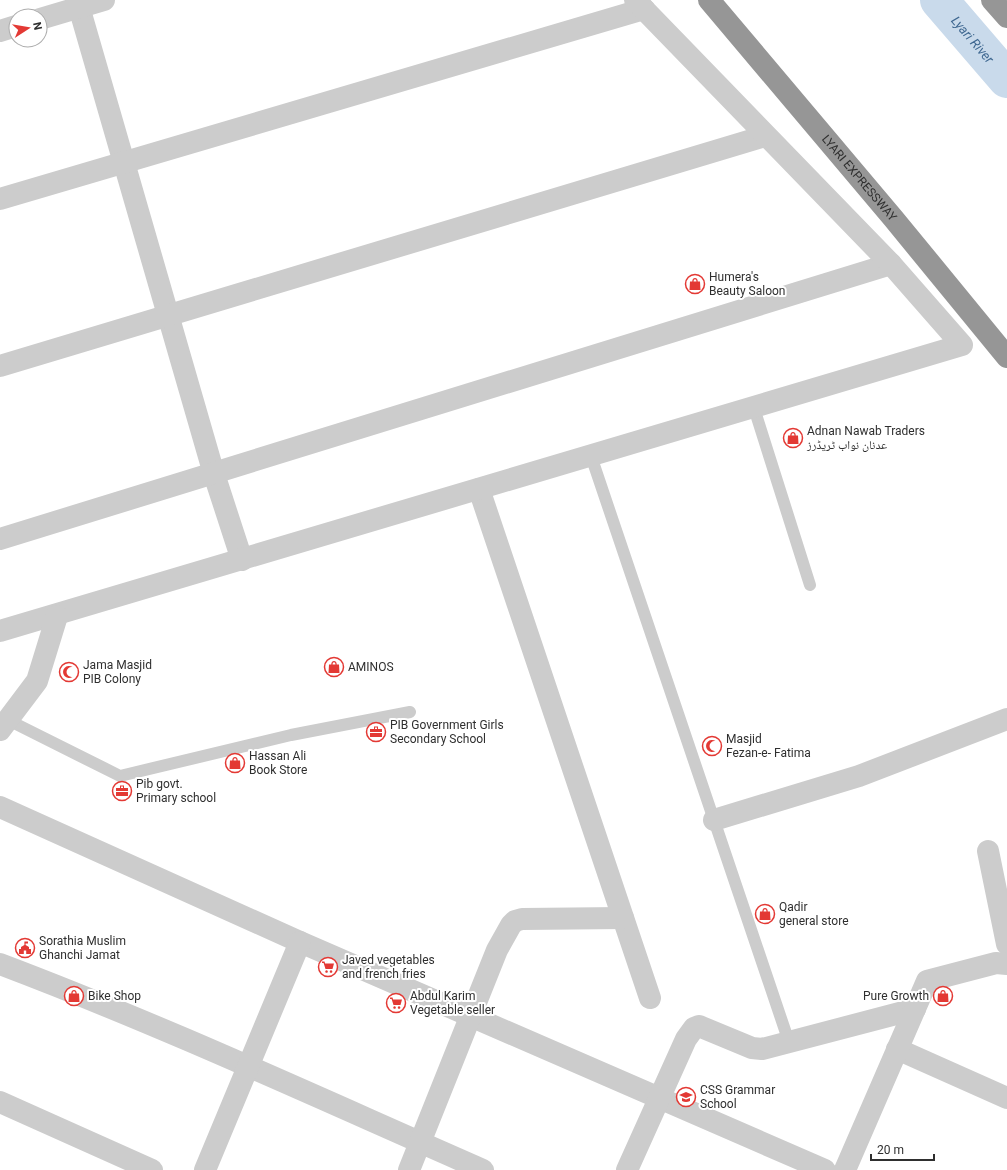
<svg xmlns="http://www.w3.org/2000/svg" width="1007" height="1170" viewBox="0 0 1007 1170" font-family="Roboto,'Noto Naskh Arabic',sans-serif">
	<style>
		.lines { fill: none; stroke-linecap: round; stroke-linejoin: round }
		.river { stroke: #c9daeb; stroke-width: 38 }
		.lane { stroke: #ccc; stroke-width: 12 }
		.street { stroke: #ccc; stroke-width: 22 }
		.highway { stroke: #969696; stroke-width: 22 }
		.labels { text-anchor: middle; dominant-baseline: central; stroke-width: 4; stroke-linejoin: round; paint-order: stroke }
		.street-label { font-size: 12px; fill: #2f2f2f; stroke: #fff }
		.poi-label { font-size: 12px; fill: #2f2f2f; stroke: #fff; text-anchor: start }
		.water-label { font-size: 13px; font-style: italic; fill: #3e6790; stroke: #fff }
	</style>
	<rect width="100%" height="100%" fill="#fff"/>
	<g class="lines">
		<!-- river -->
		<path class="river" id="s1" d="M 939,0 L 1007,79"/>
		<!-- lane -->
		<g class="lane">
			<polyline points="754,408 810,585"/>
			<polyline points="591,456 789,1042"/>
			<polyline points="8,720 120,776 291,735 410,712"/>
		</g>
		<!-- street -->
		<g class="street">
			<polyline points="77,0 214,474 242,560"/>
			<polyline points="40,19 104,0"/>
			<polyline points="0,31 16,26"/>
			<polyline points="0,199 644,9"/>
			<polyline points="0,366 765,136"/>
			<polyline points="479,489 650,998"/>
			<polyline points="0,539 891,264"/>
			<polyline points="0,631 962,345 891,264 635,0"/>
			<polyline points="0,730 37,681 57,616"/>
			<polyline points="0,807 300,942 825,1170"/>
			<polyline points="714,820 859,776 1007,719"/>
			<polyline points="988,851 1007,944"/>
			<path d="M 0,964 C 164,1026 323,1100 483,1170"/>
			<polyline points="897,1049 1007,1098"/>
			<polyline points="0,1102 152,1170"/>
			<polyline points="205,1170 300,942"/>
			<polyline points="409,1170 497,950 511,925 515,921 522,919 623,918"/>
			<polyline points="627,1170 686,1039 694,1028 699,1026 752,1048 762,1049 915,1009"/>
			<polyline points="845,1170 927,981 996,963 1007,964"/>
		</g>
		<!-- highway -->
		<g class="highway">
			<path id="s2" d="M 709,0 L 893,218 L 1007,357"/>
			<polyline points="992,0 1007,17"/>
		</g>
	</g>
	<!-- icons -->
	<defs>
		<symbol id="shop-ring" viewBox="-11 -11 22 22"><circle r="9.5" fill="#fff" stroke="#e33934" stroke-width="1.5"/><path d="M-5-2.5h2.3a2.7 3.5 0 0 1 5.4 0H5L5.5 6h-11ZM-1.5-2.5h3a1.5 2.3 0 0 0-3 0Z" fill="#e33934"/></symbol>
		<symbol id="mosque-ring" viewBox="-11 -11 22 22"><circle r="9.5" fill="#fff" stroke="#e33934" stroke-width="1.5"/><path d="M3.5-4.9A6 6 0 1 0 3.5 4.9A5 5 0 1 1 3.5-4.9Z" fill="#e33934"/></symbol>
		<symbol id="office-ring" viewBox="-11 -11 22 22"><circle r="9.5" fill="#fff" stroke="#e33934" stroke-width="1.5"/><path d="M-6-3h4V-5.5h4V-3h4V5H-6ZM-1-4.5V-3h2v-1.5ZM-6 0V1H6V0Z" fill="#e33934"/></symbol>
		<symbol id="civic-ring" viewBox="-11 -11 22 22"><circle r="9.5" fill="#fff" stroke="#e33934" stroke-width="1.5"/><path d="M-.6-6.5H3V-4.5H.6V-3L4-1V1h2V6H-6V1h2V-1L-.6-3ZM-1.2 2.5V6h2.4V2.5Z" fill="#e33934"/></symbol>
		<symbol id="supermarket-ring" viewBox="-11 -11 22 22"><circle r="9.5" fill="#fff" stroke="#e33934" stroke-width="1.5"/><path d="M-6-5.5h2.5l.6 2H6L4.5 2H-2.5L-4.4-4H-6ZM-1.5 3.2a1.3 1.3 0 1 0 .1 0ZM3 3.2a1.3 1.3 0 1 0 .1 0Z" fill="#e33934"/></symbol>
		<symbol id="school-ring" viewBox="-11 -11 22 22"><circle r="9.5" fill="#fff" stroke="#e33934" stroke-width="1.5"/><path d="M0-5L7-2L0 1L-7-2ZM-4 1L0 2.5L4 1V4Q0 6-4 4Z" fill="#e33934"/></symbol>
	</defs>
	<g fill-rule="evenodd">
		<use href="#shop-ring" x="684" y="273" width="22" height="22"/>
		<use href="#shop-ring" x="782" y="427" width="22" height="22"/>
		<use href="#shop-ring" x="323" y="656" width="22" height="22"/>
		<use href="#mosque-ring" x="58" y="661" width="22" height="22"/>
		<use href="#office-ring" x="365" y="721" width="22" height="22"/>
		<use href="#mosque-ring" x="701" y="735" width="22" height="22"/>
		<use href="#shop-ring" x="224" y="752" width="22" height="22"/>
		<use href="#office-ring" x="111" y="780" width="22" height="22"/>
		<use href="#shop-ring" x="754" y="903" width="22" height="22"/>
		<use href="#civic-ring" x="14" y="937" width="22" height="22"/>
		<use href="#supermarket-ring" x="317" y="956" width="22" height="22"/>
		<use href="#shop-ring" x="63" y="985" width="22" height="22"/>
		<use href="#shop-ring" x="932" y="985" width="22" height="22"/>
		<use href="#supermarket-ring" x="385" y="992" width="22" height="22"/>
		<use href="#school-ring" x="675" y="1086" width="22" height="22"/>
	</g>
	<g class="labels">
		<!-- street labels -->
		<g class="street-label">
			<text stroke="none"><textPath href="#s2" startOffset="233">LYARI EXPRESSWAY</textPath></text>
		</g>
		<!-- poi labels -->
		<g class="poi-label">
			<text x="709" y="277">Humera's<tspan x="709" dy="14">Beauty Saloon</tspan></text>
			<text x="807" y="431">Adnan Nawab Traders<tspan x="807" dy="14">عدنان نواب ٹریڈرز</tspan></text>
			<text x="83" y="665">Jama Masjid<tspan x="83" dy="14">PIB Colony</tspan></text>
			<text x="348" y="667">AMINOS</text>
			<text x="390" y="725">PIB Government Girls<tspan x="390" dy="14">Secondary School</tspan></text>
			<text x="726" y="739">Masjid<tspan x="726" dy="14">Fezan-e- Fatima</tspan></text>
			<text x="249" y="756">Hassan Ali<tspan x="249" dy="14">Book Store</tspan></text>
			<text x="136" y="784">Pib govt.<tspan x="136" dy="14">Primary school</tspan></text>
			<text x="779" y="907">Qadir<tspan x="779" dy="14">general store</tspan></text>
			<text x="39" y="941">Sorathia Muslim<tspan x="39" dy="14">Ghanchi Jamat</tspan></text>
			<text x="342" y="960">Javed vegetables<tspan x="342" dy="14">and french fries</tspan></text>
			<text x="88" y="996">Bike Shop</text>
			<text x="410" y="996">Abdul Karim<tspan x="410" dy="14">Vegetable seller</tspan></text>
			<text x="929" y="996" text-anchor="end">Pure Growth</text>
			<text x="700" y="1090">CSS Grammar<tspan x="700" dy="14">School</tspan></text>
		</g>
		<!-- water labels -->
		<g class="water-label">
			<text stroke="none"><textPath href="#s1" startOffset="52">Lyari River</textPath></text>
		</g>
	</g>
	<!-- north arrow -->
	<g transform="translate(28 28) rotate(78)"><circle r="19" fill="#ffffff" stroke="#acacac"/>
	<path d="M0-3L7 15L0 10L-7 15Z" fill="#e33934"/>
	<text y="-6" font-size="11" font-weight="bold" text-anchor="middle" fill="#2f2f2f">N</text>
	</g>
	<!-- scale -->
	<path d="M871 1154v6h63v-6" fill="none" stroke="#2f2f2f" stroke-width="2"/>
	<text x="877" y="1154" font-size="12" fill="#2f2f2f" stroke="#ffffff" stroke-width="3" paint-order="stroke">20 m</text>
</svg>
